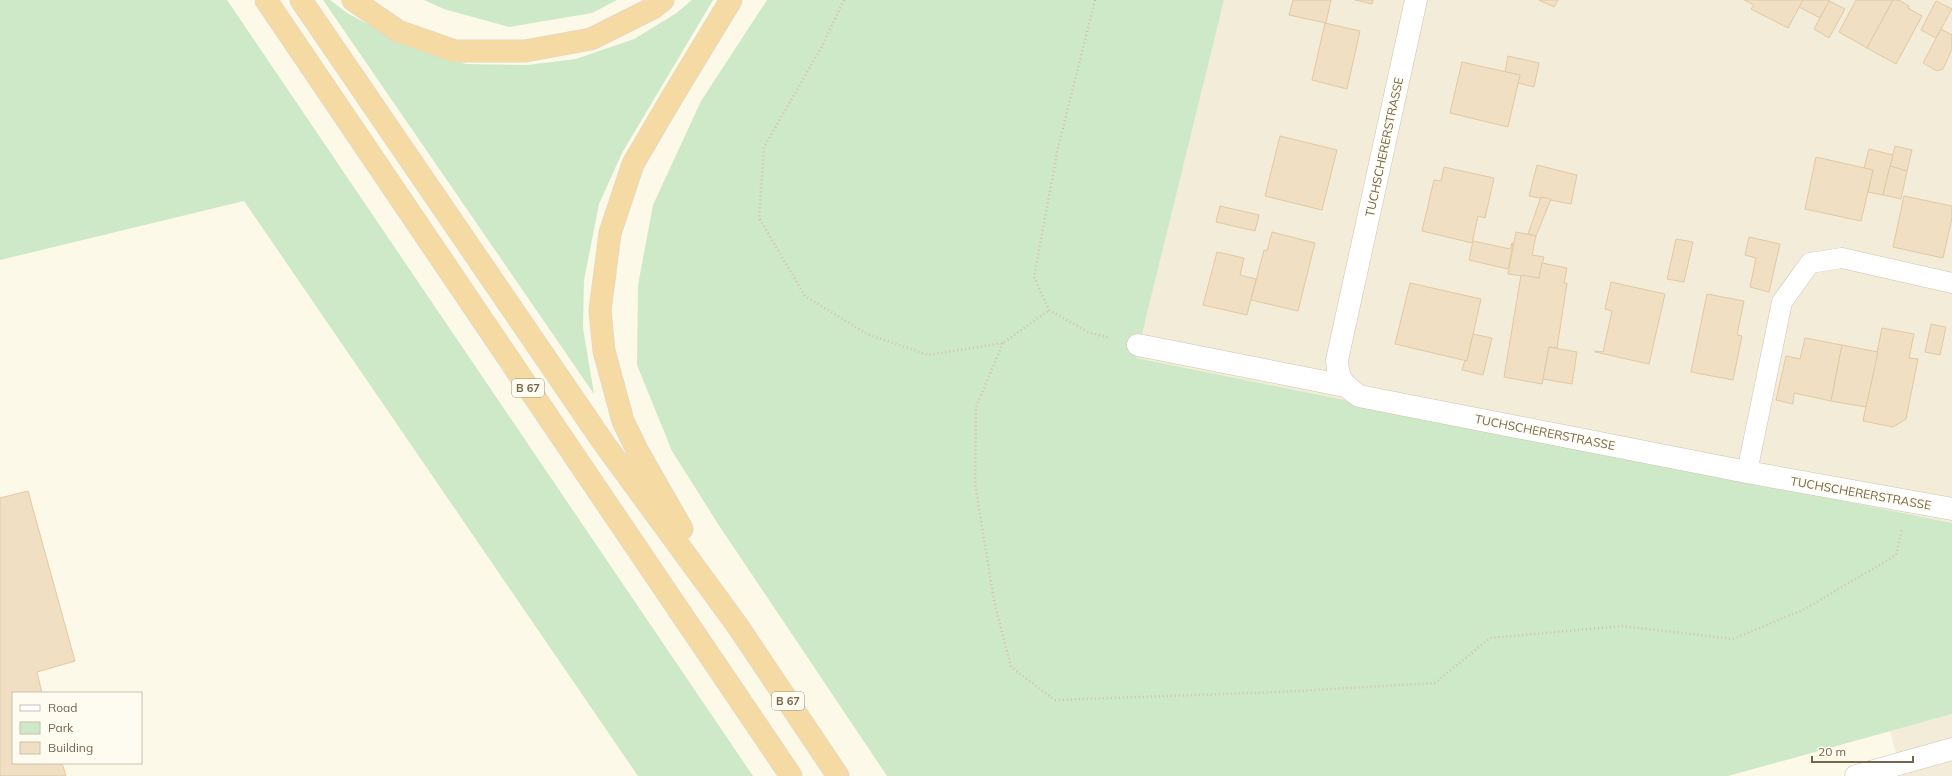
<svg xmlns="http://www.w3.org/2000/svg" width="1952" height="776" viewBox="0 0 1952 776" font-family="Mulish,sans-serif">
	<style>
		.residential { fill: #f3ecd8 }
		.green { fill: #cee9c7 }
		.building { fill: #f0dfc2; stroke: #e2c9a3 }
		.lines { fill: none; stroke-linecap: round; stroke-linejoin: round }
		.service-casing { stroke: #cec4af; stroke-width: 21 }
		.minor-casing { stroke: #cec4af; stroke-width: 23 }
		.secondary-casing { stroke: #cec3ab; stroke-width: 23 }
		.trunk-casing { stroke: #dbd7d1; stroke-width: 23 }
		.path { stroke: #d5c2a4; stroke-width: 2.5; stroke-dasharray: 1 3; stroke-linecap: butt }
		.service { stroke: #fff; stroke-width: 20 }
		.minor { stroke: #fff; stroke-width: 22 }
		.secondary { stroke: #fff; stroke-width: 22 }
		.trunk { stroke: #f5daa4; stroke-width: 22 }
		.labels { text-anchor: middle; dominant-baseline: central; stroke-width: 3; stroke-linejoin: round; paint-order: stroke }
		.shield { fill: #fefcf0; stroke: #9f927e; stroke-width: 1 }
		.shield-label { font-size: 11px; font-weight: bold; fill: #76654d }
		.street-label { font-size: 12px; fill: #76654d; stroke: #fefcf0 }
	</style>
	<rect width="100%" height="100%" fill="#fcf9e9"/>
	<!-- residential -->
	<g class="residential">
		<polygon points="1224,0 1952,0 1952,523 1135,358"/>
		<polygon points="1952,714 1952,776 1902,776 1890,731"/>
	</g>
	<!-- green -->
	<g class="green">
		<polygon points="0,0 227,0 753,776 638,776 244,201 0,260"/>
		<polygon points="323,0 330,0 347,13 407,45 466,64 527,65 576,59 634,39 675,14 692,0 713,0 622,153 599,204 584,280 583,328 594,394"/>
		<polygon points="424,0 617,0 592,13 509,27 444,9"/>
		<polygon points="767,0 1224,0 1136,358 1952,523 1952,714 1728,776 887,776 718,524 672,451 637,365 638,285 653,205 701,101"/>
	</g>
	<!-- building -->
	<g class="building">
		<polygon points="1293,0 1331,0 1326,23 1289,15"/>
		<polygon points="1355,0 1373,0 1372,4"/>
		<polygon points="1539,0 1558,0 1554,7"/>
		<polygon points="1744,0 1803,0 1788,28 1751,9 1754,5"/>
		<polygon points="1803,0 1830,0 1820,18 1799,7"/>
		<polygon points="1856,0 1893,0 1867,48 1839,32"/>
		<polygon points="1893,0 1899,0 1909,6 1908,8 1922,16 1896,64 1867,48"/>
		<polygon points="1829,1 1845,9 1829,38 1814,29"/>
		<polygon points="1936,1 1952,9 1936,38 1921,30"/>
		<polygon points="1325,23 1360,31 1347,89 1312,80"/>
		<polygon points="1941,29 1952,35 1952,49 1943,69 1937,71 1923,63"/>
		<polygon points="1508,56 1539,63 1534,87 1518,83 1520,75 1505,72"/>
		<polygon points="1462,62 1520,75 1508,127 1450,113"/>
		<polygon points="1280,136 1337,150 1322,210 1265,196"/>
		<polygon points="1895,146 1912,150 1907,171 1890,166"/>
		<polygon points="1869,149 1893,155 1883,195 1868,192 1873,170 1864,168"/>
		<polygon points="1816,157 1873,170 1861,221 1805,209"/>
		<polygon points="1537,165 1577,175 1571,204 1529,196"/>
		<polygon points="1890,166 1907,171 1901,199 1883,195"/>
		<polygon points="1444,167 1494,178 1485,218 1478,216 1472,243 1422,231 1434,180 1441,181"/>
		<polygon points="1904,196 1952,206 1952,218 1943,258 1893,247"/>
		<polygon points="1541,197 1551,199 1536,236 1528,234"/>
		<polygon points="1220,206 1259,215 1255,231 1216,222"/>
		<polygon points="1272,232 1315,243 1298,311 1251,300 1264,250 1267,251"/>
		<polygon points="1516,232 1536,236 1532,255 1544,257 1539,278 1508,274"/>
		<polygon points="1749,237 1780,244 1769,292 1750,287 1756,258 1745,255"/>
		<polygon points="1676,239 1693,242 1684,282 1667,279"/>
		<polygon points="1473,241 1510,249 1512,243 1513,243 1508,269 1469,260"/>
		<polygon points="1217,252 1244,258 1240,275 1256,279 1247,315 1203,305"/>
		<polygon points="1542,263 1567,268 1564,283 1567,283 1557,348 1549,347 1542,384 1504,377 1521,275 1539,278"/>
		<polygon points="1611,282 1665,294 1649,364 1595,352 1595,351 1603,352 1612,311 1605,309"/>
		<polygon points="1410,283 1481,299 1467,361 1395,344"/>
		<polygon points="1707,294 1744,301 1737,335 1742,336 1733,380 1691,372"/>
		<polygon points="1931,324 1946,327 1940,355 1925,352"/>
		<polygon points="1882,328 1914,334 1909,358 1918,359 1906,419 1893,427 1863,421"/>
		<polygon points="1473,334 1492,338 1483,375 1462,370 1465,360 1467,361"/>
		<polygon points="1805,338 1842,345 1831,401 1794,393 1793,404 1776,400 1786,356 1800,359"/>
		<polygon points="1842,345 1878,352 1866,407 1831,401"/>
		<polygon points="1549,347 1577,352 1572,384 1543,379"/>
		<polygon points="28,491 75,661 37,672 42,693 13,693 13,763 62,763 66,776 0,776 0,498"/>
	</g>
	<g class="lines">
		<defs>
			<polyline id="service" points="1747,472 1782,302 1810,263 1842,258 1952,283"/>
			<g id="minor">
				<path d="M 1416,0 L 1337,360 C 1338,381 1343,384 1359,396 L 1747,472 L 1952,509"/>
				<polyline points="1138,345 1345,386"/>
			</g>
			<polyline id="secondary" points="1856,776 1952,749"/>
			<g id="trunk">
				<polyline points="266,0 791,776"/>
				<polyline points="301,0 603,442 737,625 838,776"/>
				<polyline points="353,0 398,31 455,51 525,51 591,39 653,8 663,0"/>
				<polyline points="682,529 638,452 623,421 604,351 600,311 610,233 633,164 671,99 731,0"/>
			</g>
		</defs>
		<!-- service casing -->
		<use href="#service" class="service-casing"/>
		<!-- minor casing -->
		<use href="#minor" class="minor-casing"/>
		<!-- secondary casing -->
		<use href="#secondary" class="secondary-casing"/>
		<!-- trunk casing -->
		<use href="#trunk" class="trunk-casing"/>
		<!-- path -->
		<g class="path">
			<polyline points="844,0 821,48 764,147 759,218 805,296 867,334 928,355 1003,343 1049,310"/>
			<polyline points="1095,0 1058,148 1034,277 1049,310 1088,332 1110,338"/>
			<polyline points="1003,343 976,407 975,483 994,601 1011,667 1055,700 1280,692 1435,683 1490,638 1622,626 1733,639 1805,609 1896,555 1902,529"/>
		</g>
		<!-- service -->
		<use href="#service" class="service"/>
		<!-- minor -->
		<use href="#minor" class="minor"/>
		<!-- secondary -->
		<use href="#secondary" class="secondary"/>
		<!-- trunk -->
		<use href="#trunk" class="trunk"/>
	</g>
	<g class="labels">
		<!-- shield labels -->
		<g class="shield">
			<rect x="512" y="379" width="32" height="18" rx="3"/>
			<rect x="772" y="692" width="32" height="18" rx="3"/>
		</g>
		<g class="shield-label">
			<text x="528" y="388">B 67</text>
			<text x="788" y="701">B 67</text>
		</g>
		<!-- street labels -->
		<g class="street-label">
			<text transform="translate(1384 147) rotate(-78)">TUCHSCHERERSTRASSE</text>
			<text transform="translate(1545 432) rotate(11)">TUCHSCHERERSTRASSE</text>
			<text transform="translate(1861 493) rotate(10)">TUCHSCHERERSTRASSE</text>
		</g>
	</g>
	<!-- legend -->
	<rect x="12" y="692" width="130" height="72" fill="#fefcf0" stroke="#c8c0af"/>
	<rect x="20" y="705" width="20" height="6" fill="#ffffff" stroke="#c8c0af"/>
	<text x="48" y="712" font-size="12" fill="#76654d">Road</text>
	<rect x="20" y="722" width="20" height="12" fill="#cee9c7" stroke="#c8c0af"/>
	<text x="48" y="732" font-size="12" fill="#76654d">Park</text>
	<rect x="20" y="742" width="20" height="12" fill="#f0dfc2" stroke="#c8c0af"/>
	<text x="48" y="752" font-size="12" fill="#76654d">Building</text>
	<!-- scale -->
	<path d="M1812 756v6h101v-6" fill="none" stroke="#76654d" stroke-width="2"/>
	<text x="1818" y="756" font-size="12" fill="#76654d" stroke="#fefcf0" stroke-width="3" paint-order="stroke">20 m</text>
</svg>
